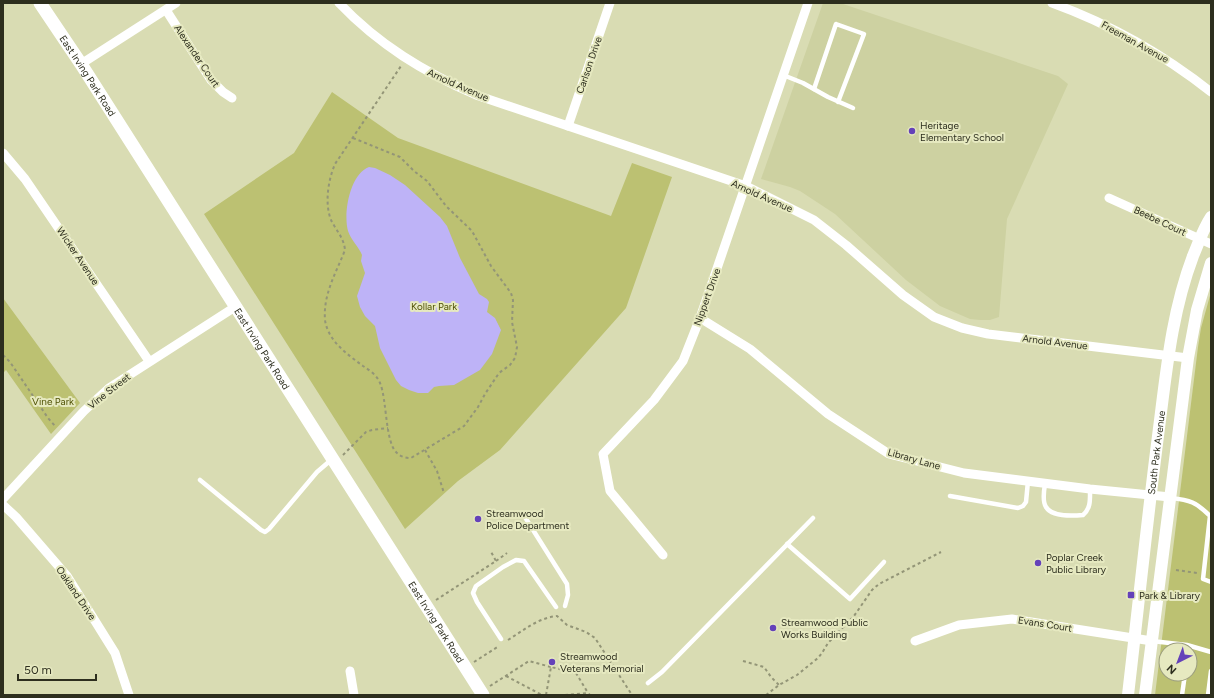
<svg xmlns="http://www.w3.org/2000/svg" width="1214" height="698" viewBox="0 0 1214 698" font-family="Figtree,sans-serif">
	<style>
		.built { fill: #cdd1a1 }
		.green { fill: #bcc172; fill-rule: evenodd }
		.water { fill: #beb3f7 }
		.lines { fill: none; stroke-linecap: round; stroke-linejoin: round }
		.path { stroke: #939577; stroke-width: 2; stroke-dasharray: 3 3; stroke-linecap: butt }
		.service { stroke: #fff; stroke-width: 4.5 }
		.minor { stroke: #fff; stroke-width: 9 }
		.tertiary { stroke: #fff; stroke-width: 12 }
		.secondary { stroke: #fff; stroke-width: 13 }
		.poi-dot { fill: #6441b9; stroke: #e6e9c0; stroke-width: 1.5 }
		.labels { text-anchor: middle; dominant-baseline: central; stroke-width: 4; stroke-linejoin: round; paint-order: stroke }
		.street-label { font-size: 10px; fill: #2d2e1e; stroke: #e6e9c0 }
		.poi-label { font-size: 10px; fill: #2d2e1e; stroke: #e6e9c0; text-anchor: start }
		.park-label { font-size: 10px; fill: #505206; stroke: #e6e9c0 }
	</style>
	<rect width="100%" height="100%" fill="#d9dcb3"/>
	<!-- built -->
	<polygon class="built" points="823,3 840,3 1058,76 1068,84 1007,219 999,317 990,320 980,320 970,319 940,306 906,280 835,214 800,191 790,187 761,179"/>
	<!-- green -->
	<g class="green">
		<polygon points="332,92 398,138 611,216 632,163 672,177 626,308 500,450 458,481 405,529 204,214 294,153"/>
		<path d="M 1211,292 L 1211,695 L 1155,695 L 1198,347 L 1201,328 ZM 1166,650 L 1190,650 L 1190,674 L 1166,674 Z"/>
		<polygon points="3,298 80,403 51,434 6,370 3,373"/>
	</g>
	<!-- water -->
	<path class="water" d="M 369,167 L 375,168 L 390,175 L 405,185 L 440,217 L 447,226 L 460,258 L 479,294 L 487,299 L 489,302 L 487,312 L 495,318 L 501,330 L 492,354 L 480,370 L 454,385 L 439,386 L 434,387 L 428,393 L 418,393 L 409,390 L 401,386 L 396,380 L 380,348 L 375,326 L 365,316 L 360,307 L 357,296 L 365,273 L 361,261 L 362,255 C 359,247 351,240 348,231 C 343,213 350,174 369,167 Z"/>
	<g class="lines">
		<!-- path -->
		<g class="path">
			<path d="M 353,138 L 400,157 L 414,171 L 427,181 L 446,206 L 472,231 L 491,266 L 511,293 L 513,300 L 512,322 L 517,347 L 515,358 L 510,365 L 499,373 L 485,394 L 478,407 L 464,426 L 411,458 C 406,458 401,457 397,453 C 385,443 387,399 380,383 C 377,375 369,370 363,366 C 347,354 328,341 325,320 C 323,294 336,273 345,250 C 344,239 337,231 332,222 C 324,206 328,180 335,164 L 401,66"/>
			<polyline points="3,355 10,362 48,418 56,427"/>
			<polyline points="425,450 437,471 444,493"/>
			<polyline points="343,455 366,432 372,430 388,428"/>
			<polyline points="496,561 507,553"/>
			<polyline points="1176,570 1197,573"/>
			<polyline points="436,600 496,561 490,550"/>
			<path d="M 508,640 C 524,630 538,618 557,616 L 567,625 L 586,632 L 595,638 L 632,695"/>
			<polyline points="743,661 764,667 771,677 779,685"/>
			<polyline points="474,662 499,646"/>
			<polyline points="506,676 542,695"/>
			<polyline points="490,686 529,661 551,667"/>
			<polyline points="546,695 551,667 576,673 588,693"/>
			<polyline points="565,695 588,693 590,695"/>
			<polyline points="766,695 779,685 797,675 818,658 822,653 828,643 854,616 872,590 879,584 941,552"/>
		</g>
		<!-- service -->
		<g class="service">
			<polyline points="783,75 803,83 828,97 853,108"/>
			<polyline points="814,89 836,24 864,34 838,102"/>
			<polyline points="200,480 261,530 265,532 269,529 317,472 331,460"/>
			<path d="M 1045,484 C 1044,490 1042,501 1046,507 C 1052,517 1072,516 1083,515 C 1091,508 1090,500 1090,489"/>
			<polyline points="950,496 1018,508 1023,506 1026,502 1028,481"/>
			<path d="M 1171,498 C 1190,500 1196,502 1210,516 L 1203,579 L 1211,582"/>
			<polyline points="523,514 567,584 568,595 565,606"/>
			<polyline points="787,544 850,599 884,562"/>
			<polyline points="501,639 477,602 473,593 476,586 503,567 516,560 524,561 556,607"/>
			<polyline points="1152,641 1187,645 1211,652"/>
			<polyline points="648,683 662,672 813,518"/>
			<polyline points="1182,695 1185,674"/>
			<polyline points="1208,695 1211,671"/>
		</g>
		<!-- minor -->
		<g class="minor">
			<path d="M 339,3 C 379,45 424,72 476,95 L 746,186 L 814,220 L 846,245 L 903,295 L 934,317 L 962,328 L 988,334 L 1188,358"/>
			<path d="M 1052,3 C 1110,24 1163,54 1211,92"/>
			<polyline points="166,10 211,80 223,92 232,98"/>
			<polyline points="81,64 176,3"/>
			<polyline points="568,126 610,3"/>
			<polyline points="3,153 25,179 149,361"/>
			<polyline points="1109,198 1211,244"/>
			<polyline points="700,318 750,349 828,414 889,454 964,473 1090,489 1170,497"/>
			<polyline points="3,499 84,411 109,388 235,307"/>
			<polyline points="3,505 16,517 67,576 115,653 129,695"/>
			<polyline points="663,555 610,491 603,454 654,400 683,361 700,318 808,3"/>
			<polyline points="915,641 959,625 1012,619 1152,641"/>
			<polyline points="350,671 354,695"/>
		</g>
		<!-- tertiary -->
		<g class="tertiary">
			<path id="s1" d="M 1128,695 C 1138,609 1147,522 1158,436 C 1166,375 1171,314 1193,256 C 1199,242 1203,229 1211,217"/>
			<polyline points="1145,695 1188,358 1197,310 1211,263"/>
		</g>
		<!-- secondary -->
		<path class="secondary" id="s2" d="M 40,3 L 81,64 L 483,695"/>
	</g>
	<!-- markers -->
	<g class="poi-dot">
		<circle cx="912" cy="131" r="4"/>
		<circle cx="478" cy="519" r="4"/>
		<circle cx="1038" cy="563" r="4"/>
		<rect x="1127" y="591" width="8" height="8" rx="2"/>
		<circle cx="773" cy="628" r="4"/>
		<circle cx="552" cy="662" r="4"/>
	</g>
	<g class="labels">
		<!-- street labels -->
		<g class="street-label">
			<text transform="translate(1135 42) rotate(29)">Freeman Avenue</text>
			<text transform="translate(197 56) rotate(56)">Alexander Court</text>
			<text transform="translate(589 65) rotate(-71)">Carlson Drive</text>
			<text stroke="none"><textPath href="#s2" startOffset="87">East Irving Park Road</textPath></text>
			<text transform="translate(458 85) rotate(24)">Arnold Avenue</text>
			<text transform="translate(762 196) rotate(24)">Arnold Avenue</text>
			<text transform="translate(1160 221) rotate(25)">Beebe Court</text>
			<text transform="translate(78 256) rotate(56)">Wicker Avenue</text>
			<text transform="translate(707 297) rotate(-70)">Nippert Drive</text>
			<text transform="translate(1055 342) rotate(7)">Arnold Avenue</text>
			<text stroke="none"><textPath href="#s2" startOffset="411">East Irving Park Road</textPath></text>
			<text transform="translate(109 391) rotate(-38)">Vine Street</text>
			<text stroke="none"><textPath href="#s1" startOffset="244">South Park Avenue</textPath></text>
			<text transform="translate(914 459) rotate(16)">Library Lane</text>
			<text transform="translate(76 593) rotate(56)">Oakland Drive</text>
			<text stroke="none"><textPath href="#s2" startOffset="735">East Irving Park Road</textPath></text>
			<text transform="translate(1045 624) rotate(9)">Evans Court</text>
		</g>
		<!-- poi labels -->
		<g class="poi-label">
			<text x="920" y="125">Heritage<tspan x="920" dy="12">Elementary School</tspan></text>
			<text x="486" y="513">Streamwood<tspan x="486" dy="12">Police Department</tspan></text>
			<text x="1046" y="557">Poplar Creek<tspan x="1046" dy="12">Public Library</tspan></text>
			<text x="1139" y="595">Park &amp; Library</text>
			<text x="781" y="622">Streamwood Public<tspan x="781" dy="12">Works Building</tspan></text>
			<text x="560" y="656">Streamwood<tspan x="560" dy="12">Veterans Memorial</tspan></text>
		</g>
		<!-- park labels -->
		<g class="park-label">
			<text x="434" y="306">Kollar Park</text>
			<text x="53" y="401">Vine Park</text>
		</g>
	</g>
	<!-- border -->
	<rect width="1214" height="698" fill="none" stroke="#2d2e1e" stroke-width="8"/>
	<!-- north arrow -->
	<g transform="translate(1178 662) rotate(222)"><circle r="19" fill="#e6e9c0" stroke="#9c9e7f"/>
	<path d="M0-3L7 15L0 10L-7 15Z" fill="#6441b9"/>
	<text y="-6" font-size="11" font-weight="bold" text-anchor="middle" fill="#2d2e1e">N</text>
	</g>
	<!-- scale -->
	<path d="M18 674v6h78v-6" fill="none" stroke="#2d2e1e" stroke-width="2"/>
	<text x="24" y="674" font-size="12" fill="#2d2e1e" stroke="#e6e9c0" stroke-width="3" paint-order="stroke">50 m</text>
</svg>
